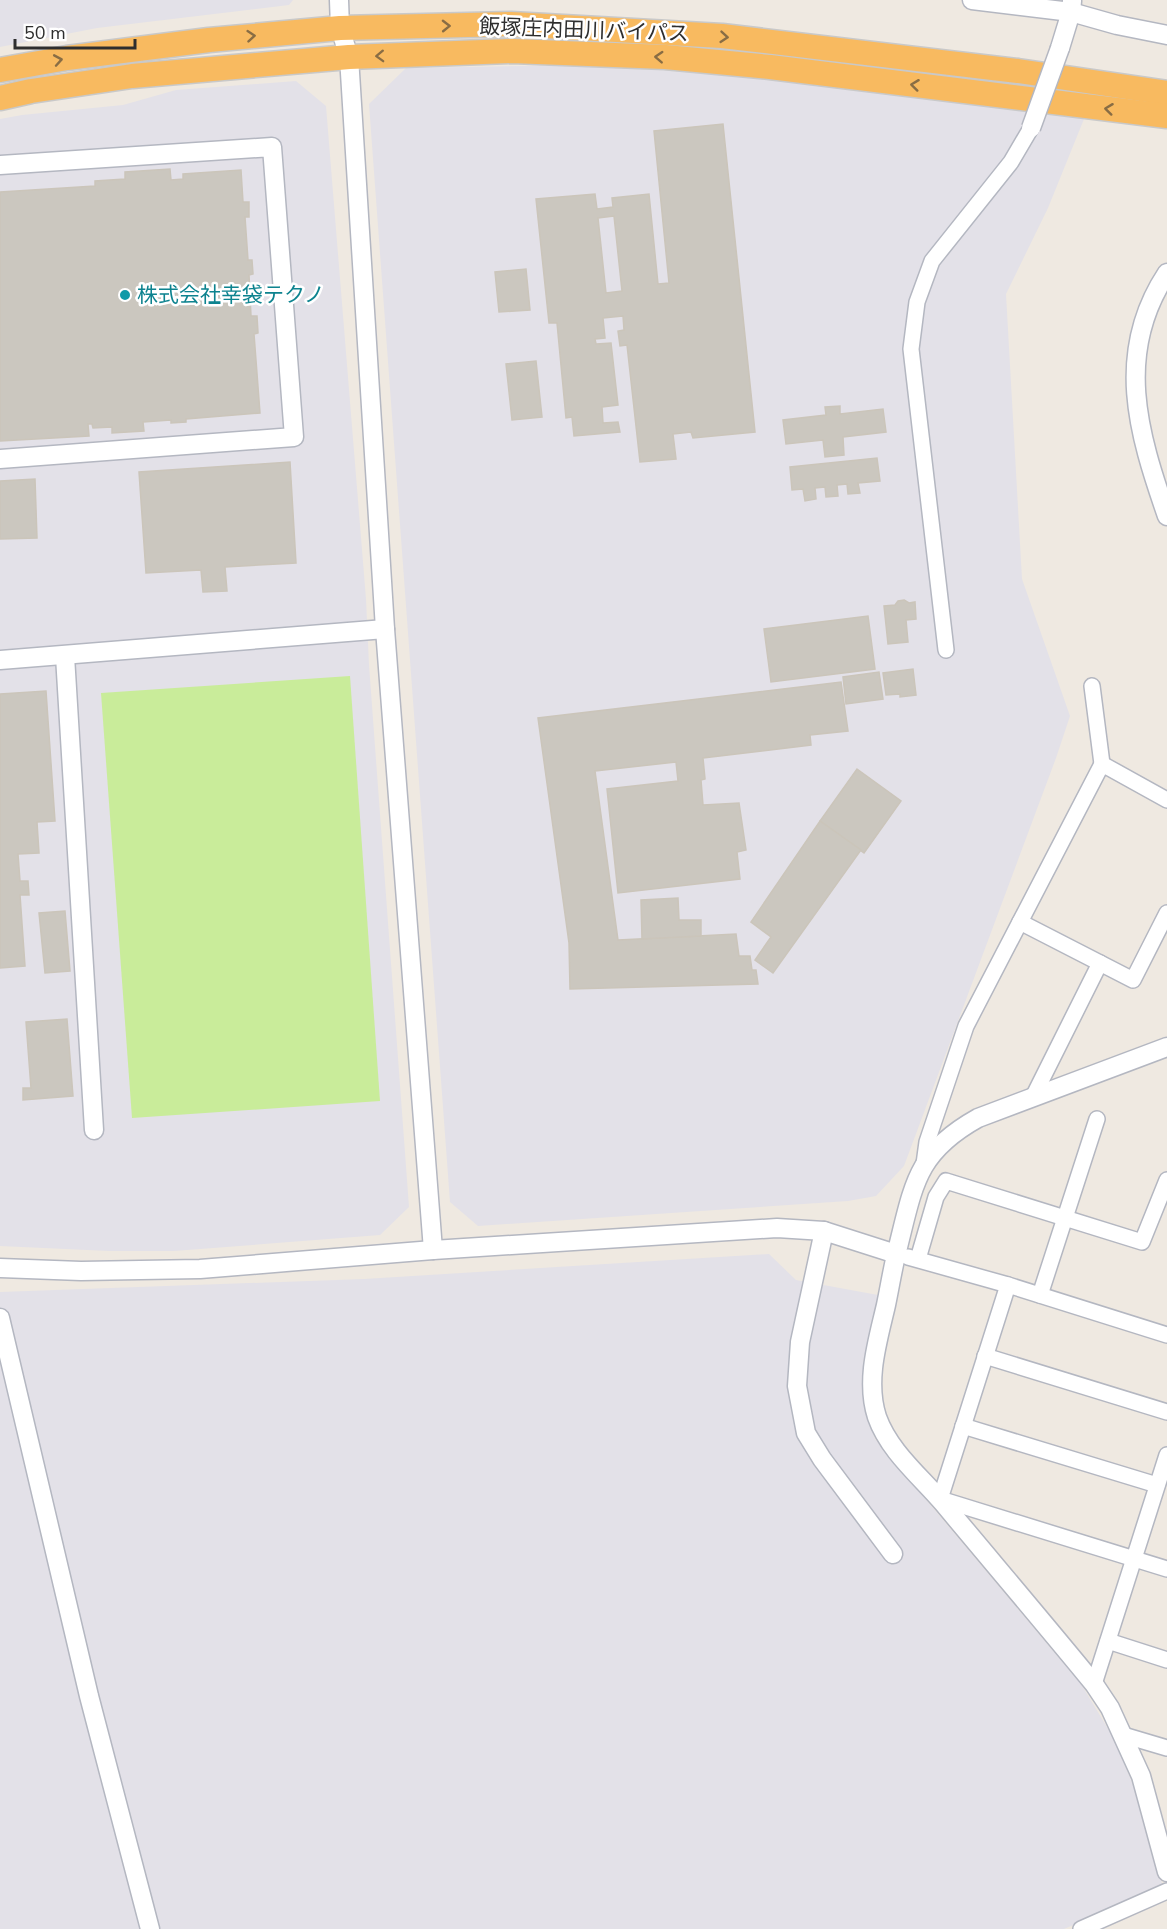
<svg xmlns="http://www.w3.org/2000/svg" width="1167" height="1929" viewBox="0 0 1167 1929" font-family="'Nunito Sans','Noto Sans JP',sans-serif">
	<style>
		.industrial { fill: #e3e1e8 }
		.pitch { fill: #c9ec9a }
		.building { fill: #cbc7bf; stroke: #cbc5ba; stroke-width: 1.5; fill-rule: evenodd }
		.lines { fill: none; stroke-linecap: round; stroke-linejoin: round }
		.minor-casing { stroke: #b4b7c1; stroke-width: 18 }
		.tertiary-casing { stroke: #b4b7c1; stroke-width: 21 }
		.trunk-casing { stroke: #c9c9c9; stroke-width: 27 }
		.minor { stroke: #fff; stroke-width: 15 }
		.tertiary { stroke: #fff; stroke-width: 18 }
		.trunk { stroke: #f8ba60; stroke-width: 24 }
		.tertiary-bridge-casing { stroke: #b4b7c1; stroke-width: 21; stroke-linecap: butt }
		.tertiary-bridge { stroke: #fff; stroke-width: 18 }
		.oneway { stroke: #896d44 }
		.culture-dot { fill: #0f9aa8; stroke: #fff; stroke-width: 2 }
		.labels { text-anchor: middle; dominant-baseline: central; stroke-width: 5; stroke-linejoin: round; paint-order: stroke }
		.street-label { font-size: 21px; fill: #2e2e2e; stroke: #fff }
		.culture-label { font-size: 21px; fill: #0d838f; stroke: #fff; text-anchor: start }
	</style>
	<rect width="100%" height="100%" fill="#efe9e1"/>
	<!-- industrial -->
	<g class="industrial">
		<polygon points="0,0 293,0 289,5 97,28 0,47"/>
		<polygon points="590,65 744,74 1084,119 1048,208 1006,294 1022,579 1070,716 1056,758 904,1166 876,1196 848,1201 478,1226 450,1202 369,104 406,68"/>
		<polygon points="296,81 326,106 366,599 369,665 409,1207 380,1235 174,1251 109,1251 0,1246 0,119 22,115 123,105 176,90"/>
		<polygon points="769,1254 796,1280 878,1295 863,1363 866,1414 875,1439 1081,1684 1113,1737 1137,1794 1163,1887 1064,1929 0,1929 0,1292 364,1279"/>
	</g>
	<!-- pitch -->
	<polygon class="pitch" points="350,676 380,1101 132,1118 101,693"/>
	<!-- building -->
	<g class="building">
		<path d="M 723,124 L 755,432 L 693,438 L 691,432 L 673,434 L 676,459 L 640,462 L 627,345 L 620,346 L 618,331 L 624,330 L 623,316 L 603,318 L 605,338 L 595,339 L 596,344 L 611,343 L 618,405 L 602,407 L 603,423 L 618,422 L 620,432 L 574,436 L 572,417 L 566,418 L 557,323 L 549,323 L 536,199 L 595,194 L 597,209 L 613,207 L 612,198 L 649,194 L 658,284 L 669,283 L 654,131 ZM 614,216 L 622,291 L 606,293 L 598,218 Z"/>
		<polygon points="170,169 171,180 183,179 183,174 241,170 243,202 249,202 249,217 245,217 248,260 252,260 253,274 249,275 251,316 257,316 258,333 254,334 260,413 186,419 186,422 171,423 171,420 143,422 144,431 112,433 112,427 93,428 92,424 88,424 89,436 0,441 0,192 95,186 95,181 125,179 125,172"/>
		<polygon points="526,269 530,310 499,312 495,272"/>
		<polygon points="536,361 542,417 512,420 506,364"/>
		<polygon points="840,406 840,414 883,409 886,432 843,437 844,455 825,457 823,440 786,444 783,420 826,415 825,407"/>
		<polygon points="877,458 880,481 858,483 860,493 848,494 847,484 837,485 838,496 826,497 825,487 815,488 816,499 805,501 803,489 792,490 790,467"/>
		<polygon points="290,462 296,563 225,567 227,591 203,592 201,570 146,573 139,472"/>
		<polygon points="35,479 37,538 0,539 0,481"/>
		<polygon points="904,600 909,603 915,602 916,619 906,620 908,642 888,644 884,606 895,605 898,601"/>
		<polygon points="868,616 875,669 771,682 764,629"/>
		<polygon points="913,669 916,695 900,697 900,694 886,695 883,673"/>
		<polygon points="879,672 883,699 846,704 843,677"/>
		<polygon points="841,682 848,731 810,735 811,745 703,758 705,779 701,780 703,805 739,803 746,850 737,852 740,879 618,893 607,789 678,781 676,762 595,771 618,940 736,934 739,956 750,956 752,970 756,970 758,984 570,989 569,943 538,718"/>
		<polygon points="46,691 55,821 37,822 39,853 18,854 20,881 28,881 29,895 20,895 25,966 0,968 0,694"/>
		<polygon points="857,769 901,801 864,853 820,821"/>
		<polygon points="820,821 861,850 773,973 755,960 771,937 751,922"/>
		<polygon points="678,898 679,920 701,920 701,936 642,939 641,900"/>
		<polygon points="65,911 70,971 45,973 39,913"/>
		<polygon points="67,1019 73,1096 23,1100 23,1088 31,1088 26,1022"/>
	</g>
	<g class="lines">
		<defs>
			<g id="minor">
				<polyline points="946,650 911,349 917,302 932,261 1011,162 1031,128"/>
				<polyline points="1092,686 1102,764"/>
				<polyline points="1020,922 1133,980 1167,913"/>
				<polyline points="1033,1097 1100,963"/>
				<polyline points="924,1164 927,1142 966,1026 1102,764 1167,800"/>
				<polyline points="908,1257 1008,1285 1167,1335"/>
				<polyline points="918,1259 936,1197 946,1181 1142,1242 1167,1180"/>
				<polyline points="1008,1285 940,1499 1167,1569"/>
				<polyline points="1040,1295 1097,1119"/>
				<polyline points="985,1356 1167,1412"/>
				<polyline points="963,1426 1157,1485"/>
				<polyline points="1108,1641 1167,1660"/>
				<polyline points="1094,1684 1167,1455"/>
				<polyline points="1123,1735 1167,1748"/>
				<polyline points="1081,1929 1167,1891"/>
			</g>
			<g id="tertiary">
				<polyline points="339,0 340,28 349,57 385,629 433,1250"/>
				<polyline points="972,0 1071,12 1117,25 1167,35"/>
				<polyline points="1060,48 1071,12 1072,1"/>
				<polyline points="0,165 272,147 294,437 0,459"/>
				<path d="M 1167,273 C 1114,353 1138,433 1167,516"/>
				<polyline points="65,656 94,1130"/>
				<polyline points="0,660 385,629"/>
				<path d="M 1167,1047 L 978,1118 C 917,1152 914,1183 898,1247 C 893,1266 890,1286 886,1305 C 878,1340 865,1380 877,1417 C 889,1451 920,1476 943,1503 C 993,1563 1044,1623 1094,1684 L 1110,1708 L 1141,1776 L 1167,1872"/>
				<polyline points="824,1231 800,1342 797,1386 806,1433 822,1459 893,1554"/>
				<polyline points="0,1268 81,1271 200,1269 433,1250 777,1228 824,1231 896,1254"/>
				<polyline points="0,1318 89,1696 150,1929"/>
			</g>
			<g id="trunk">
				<polyline points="0,70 67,58 209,40 340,28 511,24 722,36 1018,71 1167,93"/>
				<polyline points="0,98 31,91 132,76 349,57 512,51 665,57 770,67 1167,116"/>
			</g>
		</defs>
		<!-- minor casing -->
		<use href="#minor" class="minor-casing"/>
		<!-- tertiary casing -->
		<use href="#tertiary" class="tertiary-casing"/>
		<!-- trunk casing -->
		<use href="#trunk" class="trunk-casing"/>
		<!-- minor -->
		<use href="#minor" class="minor"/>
		<!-- tertiary -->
		<use href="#tertiary" class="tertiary"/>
		<!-- trunk -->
		<use href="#trunk" class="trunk"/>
		<defs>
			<polyline id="tertiary-bridge" points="1031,128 1060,48"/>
		</defs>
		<!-- tertiary-bridge casing -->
		<use href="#tertiary-bridge" class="tertiary-bridge-casing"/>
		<!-- tertiary-bridge -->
		<use href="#tertiary-bridge" class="tertiary-bridge"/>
	</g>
	<!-- one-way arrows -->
	<defs><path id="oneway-chevron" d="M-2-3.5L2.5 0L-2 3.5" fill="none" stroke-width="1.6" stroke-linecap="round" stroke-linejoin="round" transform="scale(1.5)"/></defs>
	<g class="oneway">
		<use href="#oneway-chevron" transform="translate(446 26) rotate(-1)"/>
		<use href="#oneway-chevron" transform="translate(251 36) rotate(-5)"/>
		<use href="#oneway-chevron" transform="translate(724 37) rotate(5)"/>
		<use href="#oneway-chevron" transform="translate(380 56) rotate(178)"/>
		<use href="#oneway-chevron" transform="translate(659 57) rotate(-177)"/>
		<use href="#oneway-chevron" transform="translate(58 60) rotate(-10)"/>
		<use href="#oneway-chevron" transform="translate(915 85) rotate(-173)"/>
		<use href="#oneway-chevron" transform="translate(1109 109) rotate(-173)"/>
	</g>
	<!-- markers -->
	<circle class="culture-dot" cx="125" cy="295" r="6"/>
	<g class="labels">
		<!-- street labels -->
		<g class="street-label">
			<text transform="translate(584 30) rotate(2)">飯塚庄内田川バイパス</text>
		</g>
		<!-- culture labels -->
		<g class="culture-label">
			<text x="137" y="295">株式会社幸袋テクノ</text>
		</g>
	</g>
	<!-- scale -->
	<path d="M15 39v9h120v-9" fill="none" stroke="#2e2e2e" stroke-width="3"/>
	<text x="24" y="39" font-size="18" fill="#2e2e2e" stroke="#ffffff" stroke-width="4.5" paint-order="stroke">50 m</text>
</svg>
